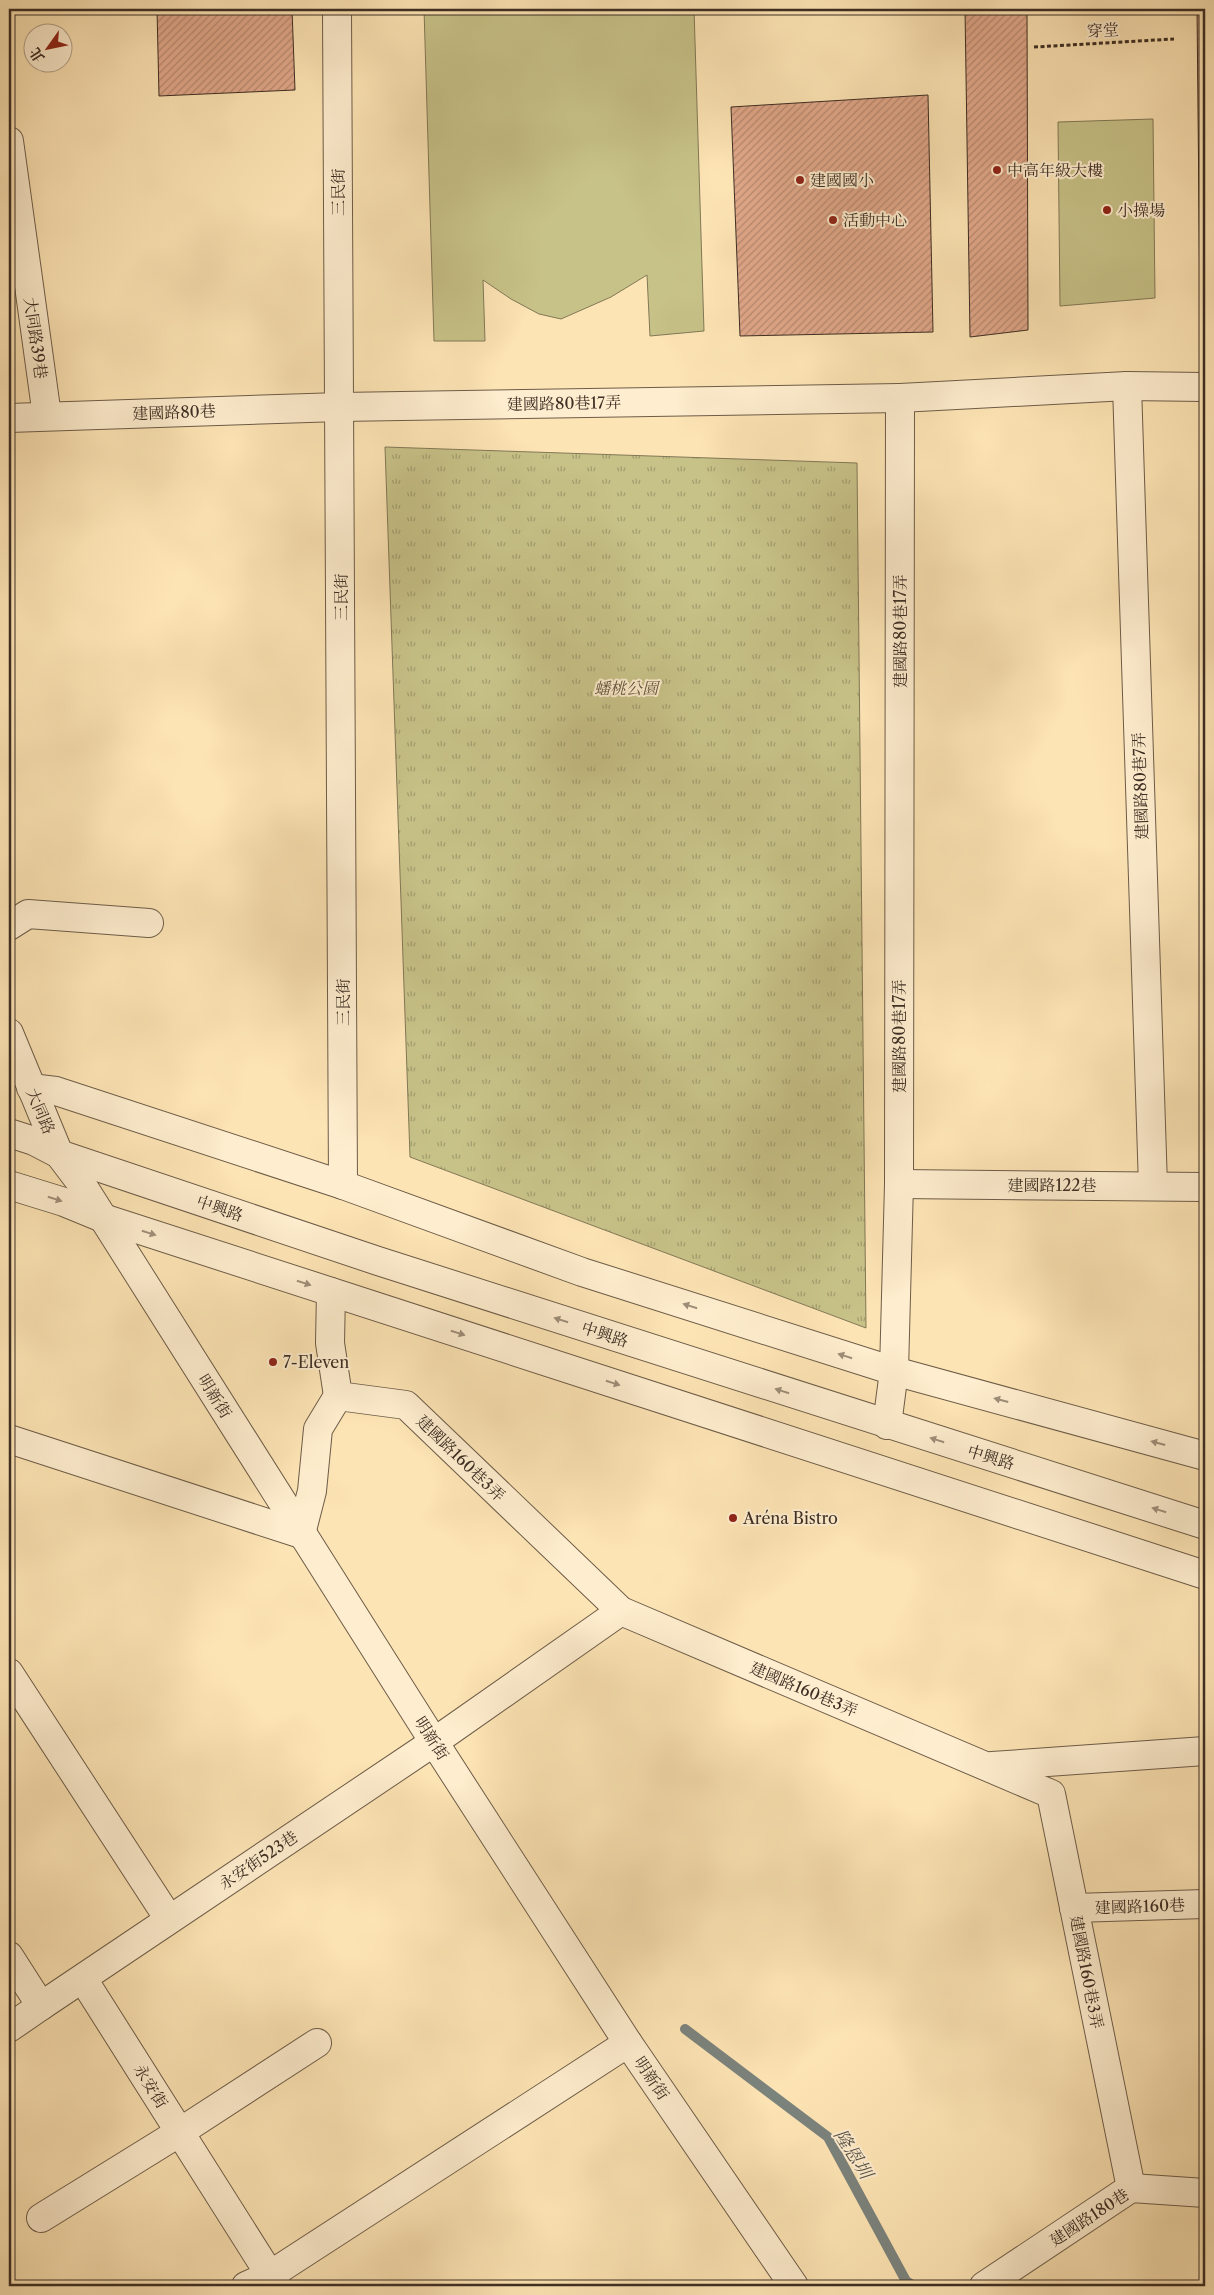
<svg xmlns="http://www.w3.org/2000/svg" width="1214" height="2295" viewBox="0 0 1214 2295" font-family="'Libre Caslon Text','Noto Serif TC',serif">
	<style>
		.grass { fill: #c7c288; stroke: #827856 }
		.park { fill: url(#park-tufts); stroke: #827856 }
		.lines { fill: none; stroke-linecap: round; stroke-linejoin: round }
		.stream { stroke: #7b837d; stroke-width: 10 }
		.building { fill: url(#building-hatch); stroke: #3d2e24 }
		.minor-casing { stroke: #6d5c48; stroke-width: 30 }
		.path { stroke: #3d2e24; stroke-width: 3; stroke-dasharray: 4 2.5; stroke-linecap: butt }
		.minor { stroke: #feedce; stroke-width: 28 }
		.oneway { fill: #9e8e79 }
		.poi-dot { fill: #8f2418; stroke: #feedce; stroke-width: 2 }
		.labels { text-anchor: middle; dominant-baseline: central; stroke-width: 4; stroke-linejoin: round; paint-order: stroke }
		.street-label { font-size: 16px; fill: #3d2e24; stroke: #feedce }
		.poi-label { font-size: 16px; fill: #3d2e24; stroke: #feedce; text-anchor: start }
		.park-label { font-size: 16px; font-style: italic; fill: #60533d; stroke: #feedce }
		.water-label { font-size: 18px; font-style: italic; fill: #575249; stroke: #feedce }
	</style>
	<defs>
		<pattern id="park-tufts" width="24" height="20" patternUnits="userSpaceOnUse" patternTransform="scale(1.25)"><rect width="24" height="20" fill="#c7c288"/><path d="M3 7l-1-3M5 7V3M7 7l1-3M15 17l-1-3M17 17v-4M19 17l1-3" fill="none" stroke="#a39e6f"/></pattern>
		<pattern id="building-hatch" width="6" height="6" patternUnits="userSpaceOnUse" patternTransform="scale(1.25)"><rect width="6" height="6" fill="#e0a789"/><path d="M-1 1l2-2M0 6l6-6M5 7l2-2" fill="none" stroke="#b78870"/></pattern>
	</defs>
	<rect width="100%" height="100%" fill="#fde4b4"/>
	<filter id="stains"><feTurbulence type="fractalNoise" baseFrequency=".004" numOctaves="4"/><feColorMatrix values="0 0 0 0 .2 0 0 0 0 .09 0 0 0 0 .02 0 0 0 .5 -.17"/></filter>
	<radialGradient id="worn" r=".72"><stop offset=".6" stop-color="#630" stop-opacity="0"/><stop offset="1" stop-color="#630" stop-opacity=".3"/></radialGradient>
	<!-- grass -->
	<g class="grass">
		<polygon points="424,9 694,9 704,331 650,336 647,275 611,297 561,319 539,314 511,299 483,280 485,341 434,341"/>
		<polygon points="1153,119 1155,298 1060,306 1058,122"/>
	</g>
	<!-- park -->
	<polygon class="park" points="385,447 857,463 866,1328 410,1157"/>
	<g class="lines">
		<!-- stream -->
		<polyline class="stream" points="685,2029 828,2137 906,2281 914,2286"/>
	</g>
	<!-- building -->
	<g class="building">
		<polygon points="157,9 292,9 295,90 159,96"/>
		<polygon points="965,9 1027,9 1028,330 970,337"/>
		<polygon points="1197,9 1205,9 1205,309 1200,309"/>
		<polygon points="928,95 933,332 740,336 731,107"/>
	</g>
	<g class="lines">
		<defs>
			<g id="minor">
				<polyline points="337,9 343,1185"/>
				<polyline points="9,141 47,416"/>
				<polyline points="1127,386 1153,1186"/>
				<polyline points="900,398 1127,386 1205,387"/>
				<polyline points="9,418 340,407 900,398 899,1184 894,1371 887,1425"/>
				<polyline points="9,926 28,914 149,923"/>
				<polyline points="9,1033 59,1154 81,1183 434,1742 628,2043 794,2286"/>
				<polyline points="31,1088 56,1091 343,1185 582,1272 894,1371 1205,1456"/>
				<polyline points="9,1133 34,1141 59,1154 378,1261 1205,1525"/>
				<polyline points="899,1184 1205,1187"/>
				<polyline points="9,1185 64,1202 103,1218 1205,1575"/>
				<polyline points="331,1292 330,1343 338,1396 406,1405 621,1611 1051,1794 1131,2188"/>
				<polyline points="9,1439 301,1534 312,1491 318,1429 338,1396"/>
				<polyline points="9,1673 169,1919"/>
				<polyline points="992,1766 1205,1751"/>
				<polyline points="1074,1908 1205,1904"/>
				<polyline points="9,1956 41,2006 434,1742 621,1611"/>
				<polyline points="83,1979 277,2286"/>
				<polyline points="9,2028 41,2006"/>
				<polyline points="41,2218 180,2132 317,2043"/>
				<polyline points="246,2286 270,2275 628,2043"/>
				<polyline points="984,2286 1131,2188 1205,2193"/>
			</g>
		</defs>
		<!-- minor casing -->
		<use href="#minor" class="minor-casing"/>
		<!-- path -->
		<polyline class="path" points="1034,47 1174,39"/>
		<!-- minor -->
		<use href="#minor" class="minor"/>
	</g>
	<!-- one-way arrows -->
	<defs><path id="oneway-solid" d="M-6-.8H1V-3.2L6.5 0L1 3.2V.8H-6Z" transform="scale(1.25)"/></defs>
	<g class="oneway">
		<use href="#oneway-solid" transform="translate(55 1199) rotate(18)"/>
		<use href="#oneway-solid" transform="translate(149 1233) rotate(18)"/>
		<use href="#oneway-solid" transform="translate(304 1283) rotate(18)"/>
		<use href="#oneway-solid" transform="translate(690 1306) rotate(-162)"/>
		<use href="#oneway-solid" transform="translate(561 1320) rotate(-162)"/>
		<use href="#oneway-solid" transform="translate(458 1333) rotate(18)"/>
		<use href="#oneway-solid" transform="translate(845 1356) rotate(-162)"/>
		<use href="#oneway-solid" transform="translate(613 1383) rotate(18)"/>
		<use href="#oneway-solid" transform="translate(782 1391) rotate(-162)"/>
		<use href="#oneway-solid" transform="translate(1001 1400) rotate(-165)"/>
		<use href="#oneway-solid" transform="translate(937 1440) rotate(-163)"/>
		<use href="#oneway-solid" transform="translate(1158 1443) rotate(-165)"/>
		<use href="#oneway-solid" transform="translate(1159 1510) rotate(-163)"/>
	</g>
	<!-- markers -->
	<g class="poi-dot">
		<circle cx="997" cy="170" r="5"/>
		<circle cx="800" cy="180" r="5"/>
		<circle cx="1107" cy="210" r="5"/>
		<circle cx="833" cy="220" r="5"/>
		<circle cx="273" cy="1362" r="5"/>
		<circle cx="733" cy="1518" r="5"/>
	</g>
	<g class="labels">
		<!-- street labels -->
		<g class="street-label">
			<text transform="translate(1103 30) rotate(-3)">穿堂</text>
			<text transform="translate(338 192) rotate(-90)">三民街</text>
			<text transform="translate(36 338) rotate(82)">大同路39巷</text>
			<text transform="translate(564 403) rotate(-1)">建國路80巷17弄</text>
			<text transform="translate(174 412) rotate(-2)">建國路80巷</text>
			<text transform="translate(341 597) rotate(-90)">三民街</text>
			<text transform="translate(900 631) rotate(-90)">建國路80巷17弄</text>
			<text transform="translate(1140 786) rotate(-92)">建國路80巷7弄</text>
			<text transform="translate(343 1002) rotate(-90)">三民街</text>
			<text transform="translate(899 1036) rotate(-90)">建國路80巷17弄</text>
			<text transform="translate(41 1111) rotate(67)">大同路</text>
			<text x="1052" y="1185">建國路122巷</text>
			<text transform="translate(220 1208) rotate(19)">中興路</text>
			<text transform="translate(605 1334) rotate(18)">中興路</text>
			<text transform="translate(215 1396) rotate(58)">明新街</text>
			<text transform="translate(991 1457) rotate(17)">中興路</text>
			<text transform="translate(461 1458) rotate(44)">建國路160巷3弄</text>
			<text transform="translate(804 1689) rotate(23)">建國路160巷3弄</text>
			<text transform="translate(432 1738) rotate(57)">明新街</text>
			<text transform="translate(258 1860) rotate(-34)">永安街523巷</text>
			<text transform="translate(1140 1906) rotate(-2)">建國路160巷</text>
			<text transform="translate(1087 1972) rotate(79)">建國路160巷3弄</text>
			<text transform="translate(652 2078) rotate(56)">明新街</text>
			<text transform="translate(151 2086) rotate(58)">永安街</text>
			<text transform="translate(1089 2217) rotate(-33)">建國路180巷</text>
		</g>
		<!-- poi labels -->
		<g class="poi-label">
			<text x="1007" y="170">中高年級大樓</text>
			<text x="810" y="180">建國國小</text>
			<text x="1117" y="210">小操場</text>
			<text x="843" y="220">活動中心</text>
			<text x="283" y="1362">7-Eleven</text>
			<text x="743" y="1518">Aréna Bistro</text>
		</g>
		<!-- park labels -->
		<g class="park-label">
			<text x="626" y="688">蟠桃公園</text>
		</g>
		<!-- water labels -->
		<g class="water-label">
			<text transform="translate(853 2154) rotate(58)">隆恩圳</text>
		</g>
	</g>
	<!-- margin -->
	<rect width="1214" height="2295" fill="none" stroke="#fde4b4" stroke-width="30"/>
	<rect x="10" y="10" width="1194" height="2275" fill="none" stroke="#3d2e24" stroke-width="2.5"/>
	<rect x="15" y="15" width="1184" height="2265" fill="none" stroke="#3d2e24"/>
	<!-- north arrow -->
	<g transform="translate(48 48) rotate(237)"><circle r="24" fill="#feedce" stroke="#b1a18a"/>
	<path d="M0-4L9 19L0 12L-9 19Z" fill="#8f2418"/>
	<text y="-8" font-size="14" font-weight="bold" text-anchor="middle" fill="#3d2e24">北</text>
	</g>
	<rect width="100%" height="100%" filter="url(#stains)"/>
	<rect width="100%" height="100%" fill="url(#worn)"/>
</svg>
